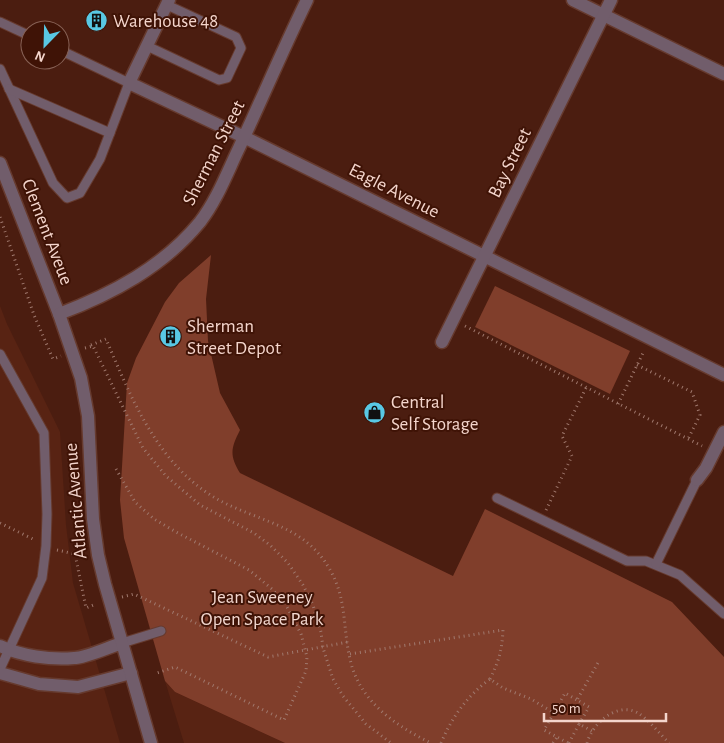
<svg xmlns="http://www.w3.org/2000/svg" width="724" height="743" viewBox="0 0 724 743" font-family="'Alegreya Sans',sans-serif">
	<style>
		.built { fill: #582313 }
		.green { fill: #803e2b }
		.lines { fill: none; stroke-linecap: round; stroke-linejoin: round }
		.service-casing { stroke: #663a2e; stroke-width: 11 }
		.minor-casing { stroke: #663a2e; stroke-width: 15 }
		.tertiary-casing { stroke: #663a2e; stroke-width: 15 }
		.path { stroke: #a0796e; stroke-width: 3; stroke-dasharray: 1 4; stroke-linecap: butt }
		.service { stroke: #715d6b; stroke-width: 9 }
		.minor { stroke: #715d6b; stroke-width: 12 }
		.tertiary { stroke: #715d6b; stroke-width: 12 }
		.labels { text-anchor: middle; dominant-baseline: central; stroke-width: 4; stroke-linejoin: round; paint-order: stroke }
		.poi-label { font-size: 19px; fill: #f4d5cc; stroke: #3f1306; text-anchor: start }
		.street-label { font-size: 19px; fill: #f4d5cc; stroke: #3f1306 }
		.park-label { font-size: 19px; fill: #f2d7cf; stroke: #3f1306 }
	</style>
	<rect width="100%" height="100%" fill="#4b1d10"/>
	<!-- built -->
	<g class="built">
		<polygon points="0,306 7,324 60,432 66,525 73,583 120,743 0,743"/>
		<polygon points="165,681 175,692 285,743 184,743"/>
	</g>
	<!-- green -->
	<g class="green">
		<path d="M 211,255 L 206,299 L 208,341 L 220,393 L 240,430 C 231,448 229,455 240,473 L 453,576 L 485,509 L 672,602 L 724,657 L 724,743 L 285,743 L 175,692 L 165,681 L 124,538 L 120,500 L 127,383 L 136,358 L 165,302 L 179,283 Z"/>
		<polygon points="495,286 630,351 610,394 475,327"/>
	</g>
	<g class="lines">
		<defs>
			<g id="service">
				<polyline points="0,22 30,36"/>
				<polyline points="147,46 219,80 227,78 241,48 236,37 167,5"/>
				<polyline points="0,69 53,183 67,198 80,193 100,159 129,83 60,50"/>
				<polyline points="9,89 110,133"/>
				<polyline points="0,354 44,433 47,514 46,546 42,578 0,669"/>
				<polyline points="497,498 627,561 646,561 680,575 724,614"/>
				<polyline points="656,564 697,480"/>
				<polyline points="122,643 161,631"/>
			</g>
			<g id="minor">
				<polyline points="169,0 129,83 244,137 724,375"/>
				<polyline points="573,0 724,74"/>
				<polyline points="0,163 59,314"/>
				<polyline points="442,342 611,0"/>
				<polyline points="697,480 706,468 724,432"/>
				<path d="M 0,646 C 21,656 50,660 74,658 C 86,658 109,647 122,643"/>
				<polyline points="0,673 39,684 78,687 131,673"/>
			</g>
			<path id="tertiary" d="M 151,743 L 105,584 L 98,555 L 93,519 L 88,416 L 81,378 L 59,314 C 112,294 163,267 200,222 C 217,200 227,173 239,148 C 262,99 283,49 307,0"/>
		</defs>
		<!-- service casing -->
		<use href="#service" class="service-casing"/>
		<!-- minor casing -->
		<use href="#minor" class="minor-casing"/>
		<!-- tertiary casing -->
		<use href="#tertiary" class="tertiary-casing"/>
		<!-- path -->
		<g class="path">
			<polyline points="0,217 34,315 53,359 61,356"/>
			<polyline points="465,326 702,446"/>
			<path d="M 91,345 L 106,339 C 130,395 154,456 206,492 C 247,521 301,520 329,568 C 348,600 342,629 351,663 C 361,702 396,726 431,743"/>
			<polyline points="85,348 93,346 143,448 166,476 200,505 254,533 270,545 288,563 303,585 313,605 321,632 323,648 333,679 343,696 366,724 391,743"/>
			<polyline points="637,365 692,392 700,415 688,439"/>
			<polyline points="618,404 644,351"/>
			<polyline points="116,469 135,502 154,519 176,532 249,570 272,589 286,605 301,634 307,657 306,671 284,720 175,667 157,673"/>
			<polyline points="546,510 572,456 562,436 586,388"/>
			<polyline points="0,523 35,540"/>
			<polyline points="57,550 75,554 86,608 96,604"/>
			<polyline points="122,597 134,594 268,657 348,642"/>
			<path d="M 350,654 L 503,630 C 502,650 499,661 490,679"/>
			<polyline points="554,713 565,693 577,700"/>
			<polyline points="579,724 589,707 577,700 599,661"/>
			<path d="M 441,743 C 452,717 467,696 490,679 L 503,688 L 531,699 L 554,713 L 544,730 L 568,743"/>
			<polyline points="553,743 557,737"/>
			<polyline points="569,743 579,724 592,731"/>
			<path d="M 587,743 C 592,724 617,701 638,713 C 648,719 660,734 669,743"/>
		</g>
		<!-- service -->
		<use href="#service" class="service"/>
		<!-- minor -->
		<use href="#minor" class="minor"/>
		<!-- tertiary -->
		<use href="#tertiary" class="tertiary"/>
	</g>
	<!-- icons -->
	<defs>
		<symbol id="building-disc" viewBox="-11 -11 22 22"><circle r="9.5" fill="#59c8e4" stroke="#3f1306"/><path d="M-4-6H4V6H1V3H-1V6H-4ZM-2.5-4.3h1.7v1.8h-1.7ZM.8-4.3h1.7v1.8H.8ZM-2.5-1h1.7V.8h-1.7ZM.8-1h1.7V.8H.8Z" fill="#111"/></symbol>
		<symbol id="shop-disc" viewBox="-11 -11 22 22"><circle r="9.5" fill="#59c8e4" stroke="#3f1306"/><path d="M-5-2.5h2.3a2.7 3.5 0 0 1 5.4 0H5L5.5 6h-11ZM-1.5-2.5h3a1.5 2.3 0 0 0-3 0Z" fill="#111"/></symbol>
	</defs>
	<g fill-rule="evenodd">
		<use href="#building-disc" x="84" y="8" width="25" height="25"/>
		<use href="#building-disc" x="158" y="324" width="25" height="25"/>
		<use href="#shop-disc" x="362" y="400" width="25" height="25"/>
	</g>
	<g class="labels">
		<!-- poi labels -->
		<g class="poi-label">
			<text x="113" y="21">Warehouse 48</text>
			<text x="187" y="326">Sherman<tspan x="187" dy="22">Street Depot</tspan></text>
			<text x="391" y="402">Central<tspan x="391" dy="22">Self Storage</tspan></text>
		</g>
		<!-- street labels -->
		<g class="street-label">
			<text transform="translate(214 153) rotate(-63)">Sherman Street</text>
			<text transform="translate(510 163) rotate(-64)">Bay Street</text>
			<text transform="translate(394 191) rotate(27)">Eagle Avenue</text>
			<text transform="translate(47 232) rotate(69)">Clement Aveue</text>
			<text transform="translate(76 501) rotate(-95)">Atlantic Avenue</text>
		</g>
		<!-- park labels -->
		<g class="park-label">
			<text x="262" y="597">Jean Sweeney<tspan x="262" dy="22">Open Space Park</tspan></text>
		</g>
	</g>
	<!-- north arrow -->
	<g transform="translate(45 45) rotate(203)"><circle r="24" fill="#3f1306" stroke="#876155"/>
	<path d="M0-4L9 19L0 12L-9 19Z" fill="#59c8e4"/>
	<text y="-8" font-size="14" font-weight="bold" text-anchor="middle" fill="#f4d5cc">N</text>
	</g>
	<!-- scale -->
	<path d="M544 713v8h122v-8" fill="none" stroke="#f4d5cc" stroke-width="2.5"/>
	<text x="552" y="713" font-size="15" fill="#f4d5cc" stroke="#3f1306" stroke-width="4" paint-order="stroke">50 m</text>
</svg>
